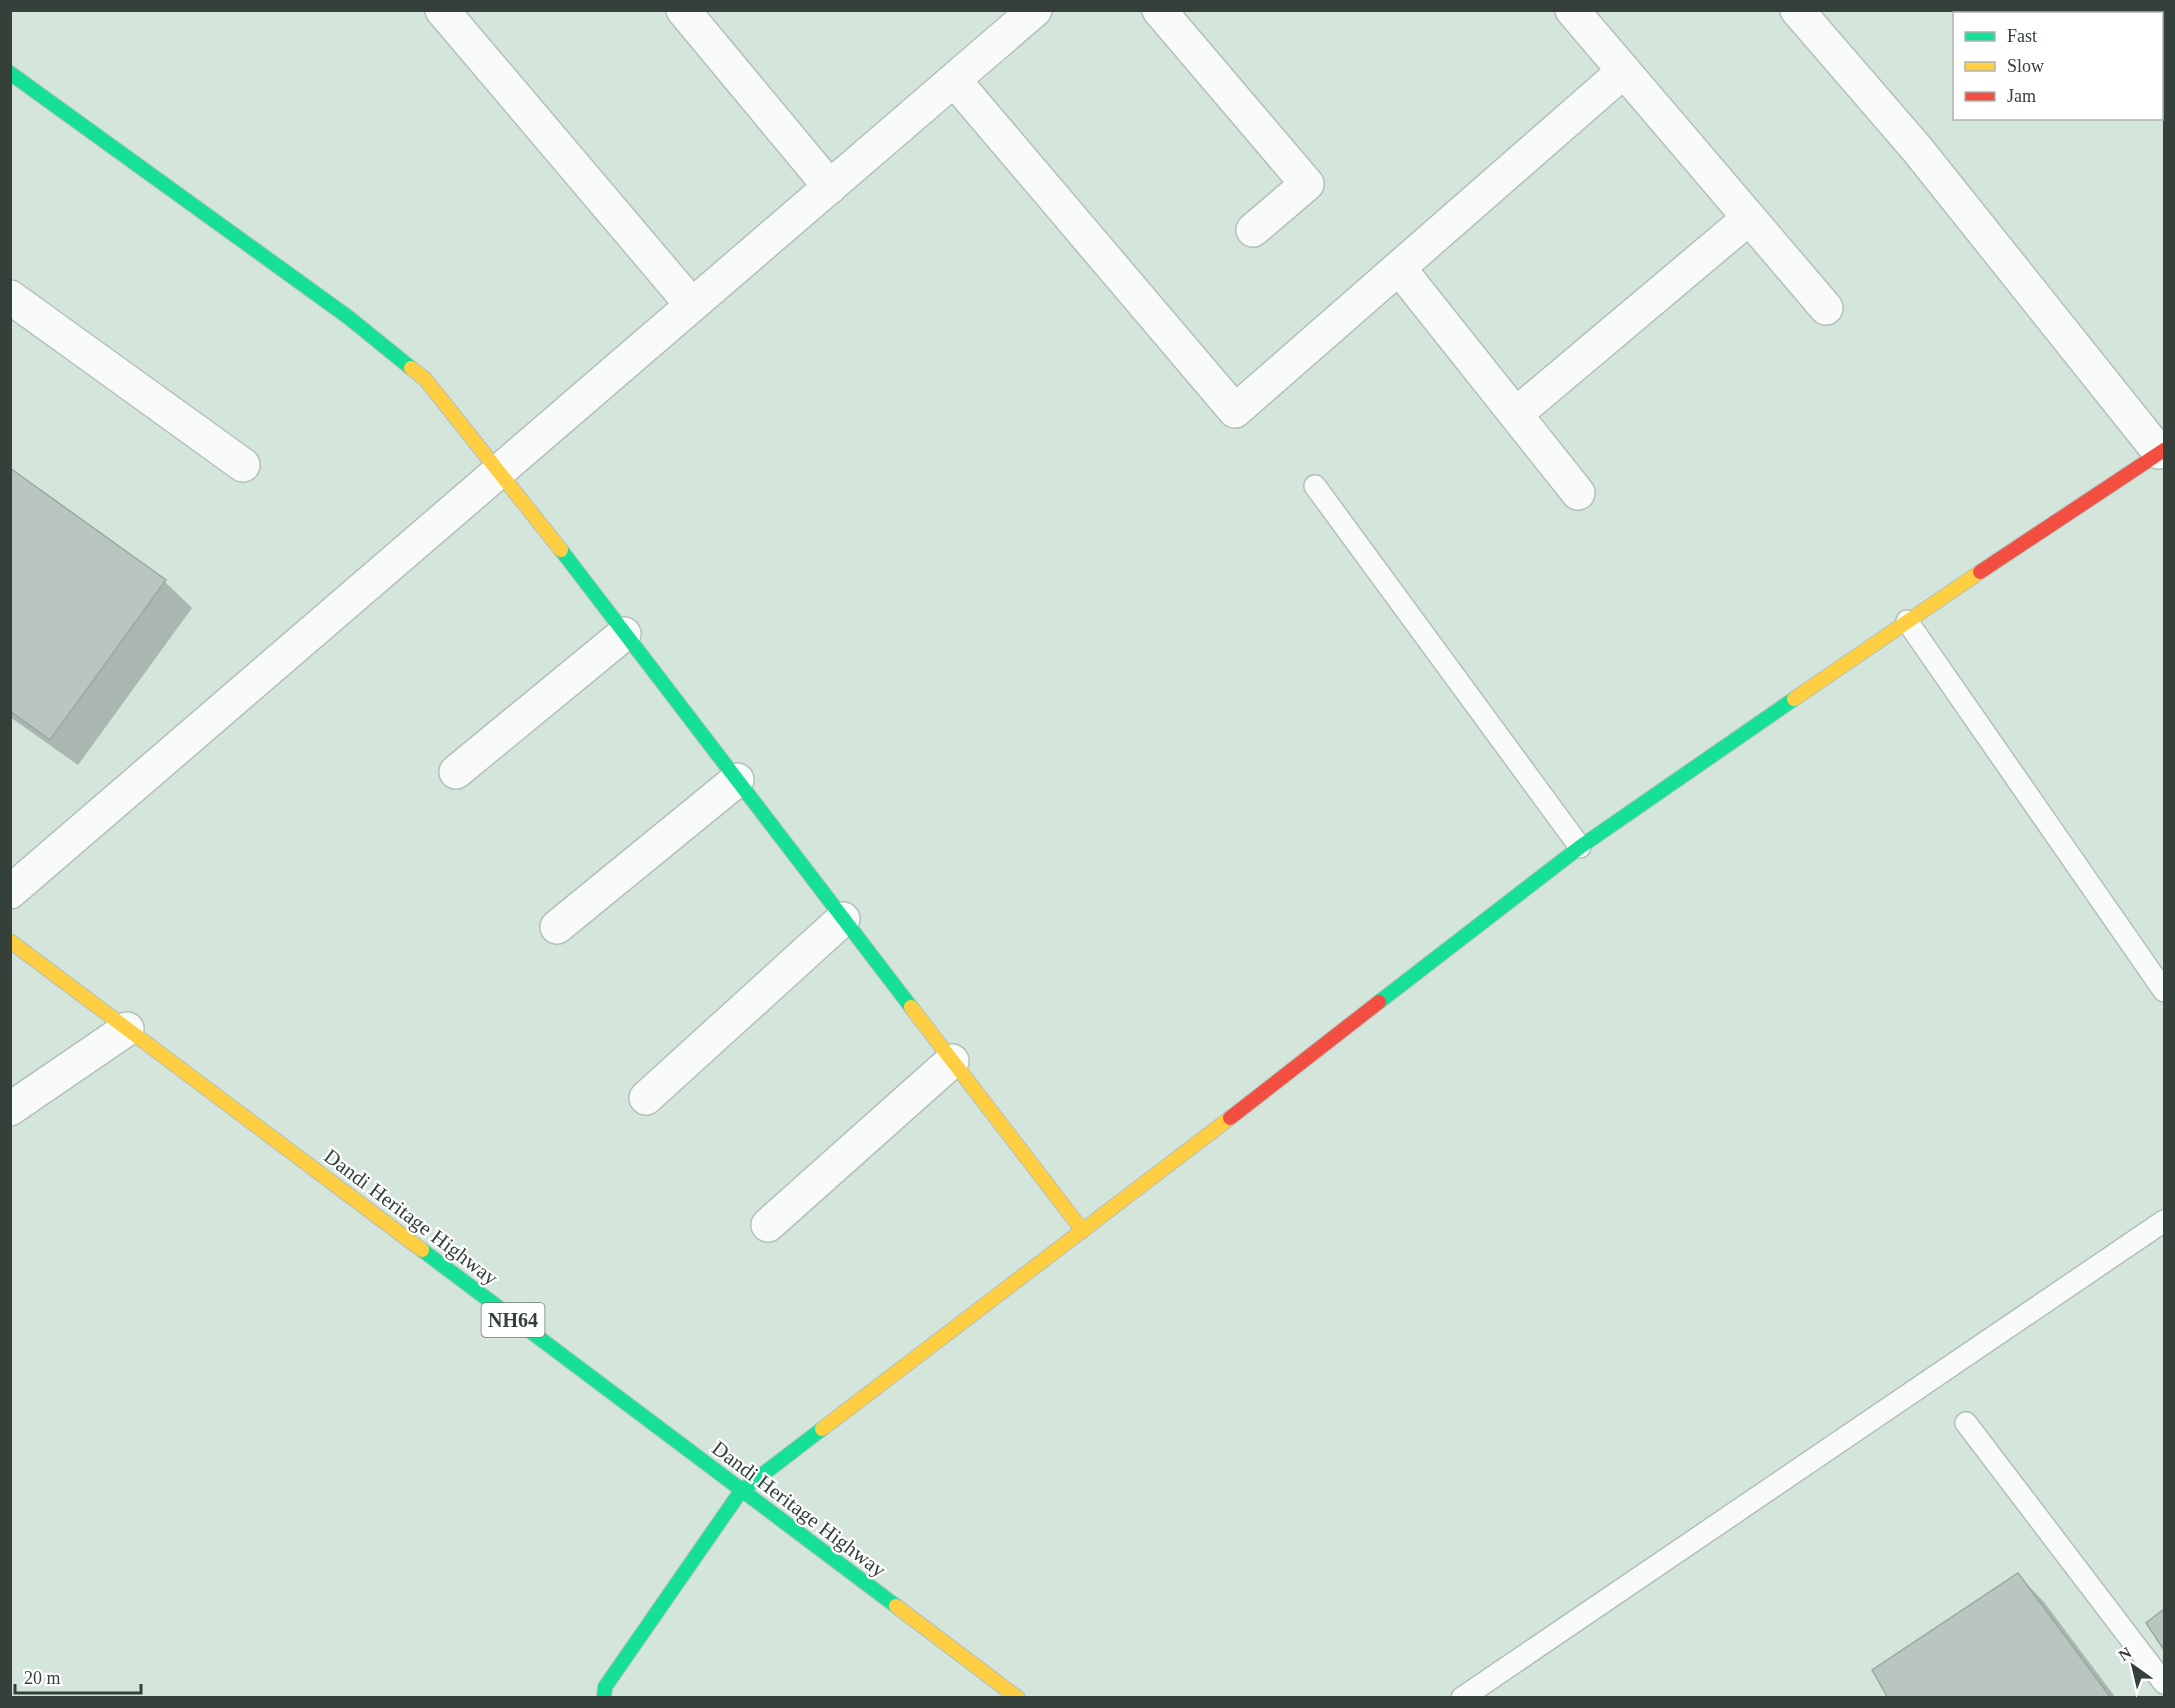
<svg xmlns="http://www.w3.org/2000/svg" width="2175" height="1708" viewBox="0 0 2175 1708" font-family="Georgia,serif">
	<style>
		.shadow { fill: #0003 }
		.building { fill: #b8c6bf; stroke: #9ba8a2; stroke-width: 1.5 }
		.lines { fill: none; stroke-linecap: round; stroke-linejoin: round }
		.lane-casing { stroke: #b3c0b9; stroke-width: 24 }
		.street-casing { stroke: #b3c0b9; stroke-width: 36 }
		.fast-casing { stroke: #b3c0b9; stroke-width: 16 }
		.slow-casing { stroke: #b3c0b9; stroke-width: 16 }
		.jam-casing { stroke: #b3c0b9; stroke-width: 16 }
		.lane { stroke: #f9fbfa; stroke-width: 21 }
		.street { stroke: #f9fbfa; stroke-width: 33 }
		.fast { stroke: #16e098; stroke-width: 14 }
		.slow { stroke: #ffcf43; stroke-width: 14 }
		.jam { stroke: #f24e42; stroke-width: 14 }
		.labels { text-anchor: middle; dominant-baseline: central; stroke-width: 4.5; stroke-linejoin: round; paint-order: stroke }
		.shield { fill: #fff; stroke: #717974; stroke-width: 1.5 }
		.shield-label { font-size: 20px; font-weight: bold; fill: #344039 }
		.street-label { font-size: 21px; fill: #344039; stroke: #fff }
	</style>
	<rect width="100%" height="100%" fill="#d4e5dc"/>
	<!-- shadow -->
	<g class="shadow">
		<polygon points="10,469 165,582 192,608 78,765 10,717"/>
		<polygon points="2018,1575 2044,1602 2116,1698 1890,1698"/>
		<polygon points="2164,1611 2164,1647 2148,1623"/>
	</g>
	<!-- building -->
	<g class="building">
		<polygon points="10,468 166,580 50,740 10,711"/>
		<polygon points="2018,1573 2111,1698 1888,1698 1872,1670"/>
		<polygon points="2164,1609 2164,1650 2146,1623"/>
	</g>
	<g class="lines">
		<defs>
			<g id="lane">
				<polyline points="1315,486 1580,847"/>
				<polyline points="1907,621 2164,991"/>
				<polyline points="1966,1423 2164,1683"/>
				<polyline points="1462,1698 2164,1221"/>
			</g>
			<g id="street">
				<polyline points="442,10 692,305"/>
				<polyline points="683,10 830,187"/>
				<polyline points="1159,10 1307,184 1253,230"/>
				<polyline points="1572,10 1826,308"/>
				<polyline points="1797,10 1917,149 2159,452"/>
				<polyline points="954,80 1235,411 1624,71"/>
				<polyline points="1399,268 1578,493"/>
				<polyline points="10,297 243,465"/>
				<polyline points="1516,414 1749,218"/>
				<polyline points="456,772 624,634"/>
				<polyline points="10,892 1035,10"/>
				<polyline points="557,927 737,780"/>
				<polyline points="646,1098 843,919"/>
				<polyline points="10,1109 127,1029"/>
				<polyline points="768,1225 952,1061"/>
			</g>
			<g id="fast">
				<polyline points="10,73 348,317 411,368"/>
				<polyline points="561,550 911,1007"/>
				<polyline points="1379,1002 1580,847 1794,699"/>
				<polyline points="422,1250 896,1606"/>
				<polyline points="604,1698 605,1687 741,1491 822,1429"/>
			</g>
			<g id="slow">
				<polyline points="411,368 425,379 561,550"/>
				<polyline points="1794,699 1980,572"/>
				<polyline points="10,941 422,1250"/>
				<polyline points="911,1007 1083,1231"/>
				<polyline points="822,1429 1230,1118"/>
				<polyline points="896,1606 1018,1698"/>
			</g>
			<g id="jam">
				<polyline points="1980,572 2164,450"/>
				<polyline points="1230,1118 1379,1002"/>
			</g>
		</defs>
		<!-- lane casing -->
		<use href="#lane" class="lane-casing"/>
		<!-- street casing -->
		<use href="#street" class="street-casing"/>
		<!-- fast casing -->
		<use href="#fast" class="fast-casing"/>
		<!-- slow casing -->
		<use href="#slow" class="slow-casing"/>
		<!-- jam casing -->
		<use href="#jam" class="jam-casing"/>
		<!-- lane -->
		<use href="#lane" class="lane"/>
		<!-- street -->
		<use href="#street" class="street"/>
		<!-- fast -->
		<use href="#fast" class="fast"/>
		<!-- slow -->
		<use href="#slow" class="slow"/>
		<!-- jam -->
		<use href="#jam" class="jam"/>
	</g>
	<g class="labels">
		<!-- shield labels -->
		<rect class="shield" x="481.5" y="1303" width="63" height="34" rx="4.5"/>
		<g class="shield-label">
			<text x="513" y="1320">NH64</text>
		</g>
		<!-- street labels -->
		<g class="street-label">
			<text transform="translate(411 1217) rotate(37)">Dandi Heritage Highway</text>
			<text transform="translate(799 1509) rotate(37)">Dandi Heritage Highway</text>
		</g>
	</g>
	<!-- border -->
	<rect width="2175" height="1708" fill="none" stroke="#344039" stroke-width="24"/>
	<!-- legend -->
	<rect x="1953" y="12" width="210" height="108" fill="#ffffff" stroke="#aeb3b0" stroke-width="1.5"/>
	<rect x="1965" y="32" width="30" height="9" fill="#16e098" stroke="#aeb3b0" stroke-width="1.5"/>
	<text x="2007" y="42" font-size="18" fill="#344039">Fast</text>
	<rect x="1965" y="62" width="30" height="9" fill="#ffcf43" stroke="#aeb3b0" stroke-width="1.5"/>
	<text x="2007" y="72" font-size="18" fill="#344039">Slow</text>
	<rect x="1965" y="92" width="30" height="9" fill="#f24e42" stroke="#aeb3b0" stroke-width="1.5"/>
	<text x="2007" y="102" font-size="18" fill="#344039">Jam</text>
	<!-- north arrow -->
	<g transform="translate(2133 1666) rotate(326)" stroke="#ffffff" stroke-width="4.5" paint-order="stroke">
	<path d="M0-4.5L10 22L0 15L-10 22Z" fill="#344039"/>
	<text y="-9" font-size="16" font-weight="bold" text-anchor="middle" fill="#344039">N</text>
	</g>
	<!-- scale -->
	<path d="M15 1684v9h126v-9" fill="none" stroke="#344039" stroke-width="3"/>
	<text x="24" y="1684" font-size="18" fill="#344039" stroke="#ffffff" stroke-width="4.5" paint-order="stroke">20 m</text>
</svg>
